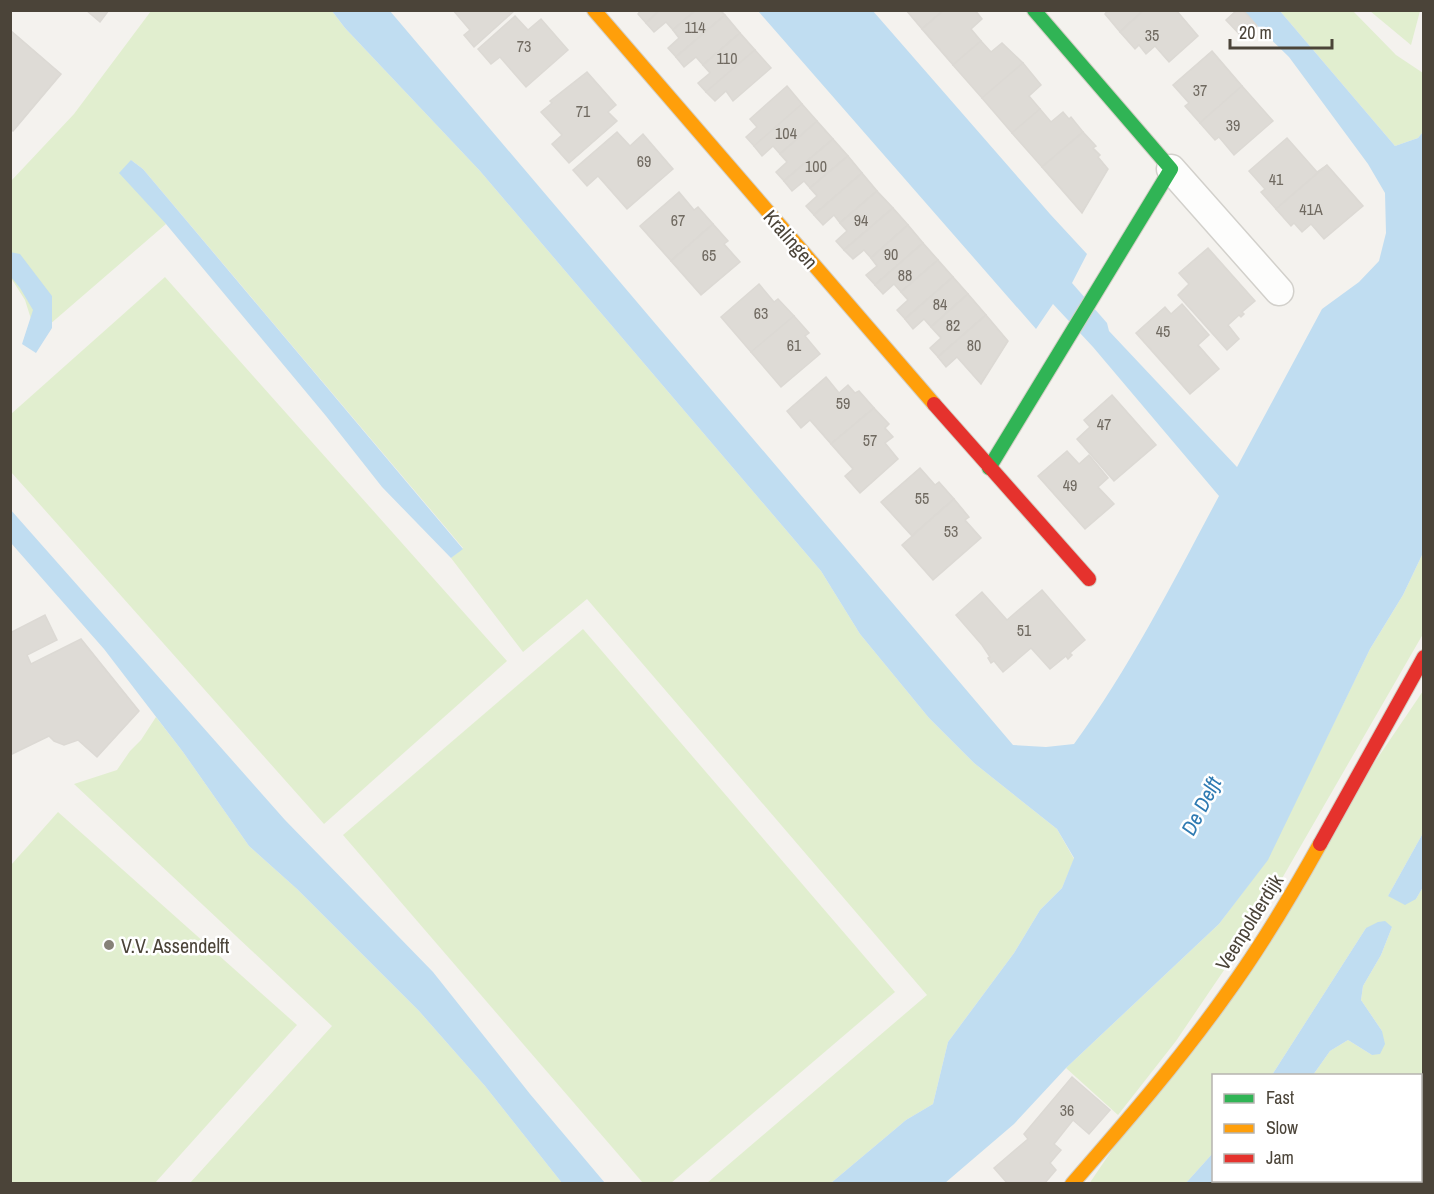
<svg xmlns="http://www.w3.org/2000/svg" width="1434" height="1194" viewBox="0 0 1434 1194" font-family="'Archivo Narrow',sans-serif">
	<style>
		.green { fill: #e1eecf }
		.water { fill: #c0ddf1 }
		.building { fill: #dedbd6; stroke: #dcd9d4; stroke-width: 1.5 }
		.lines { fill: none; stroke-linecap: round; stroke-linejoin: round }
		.street-casing { stroke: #d2d0cb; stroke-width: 31 }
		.fast-casing { stroke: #d3cfc5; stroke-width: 16 }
		.slow-casing { stroke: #d3cfc5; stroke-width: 16 }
		.jam-casing { stroke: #d3cfc5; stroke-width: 16 }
		.street { stroke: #fdfdfc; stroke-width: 28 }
		.fast { stroke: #30b455; stroke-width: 14 }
		.slow { stroke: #ff9f0a; stroke-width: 14 }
		.jam { stroke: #e5322d; stroke-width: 14 }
		.poi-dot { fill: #868178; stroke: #fff; stroke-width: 2 }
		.labels { text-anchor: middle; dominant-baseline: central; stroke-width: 5; stroke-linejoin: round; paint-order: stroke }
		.number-label { font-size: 16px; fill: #706a61 }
		.street-label { font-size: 20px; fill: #4b4439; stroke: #fff }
		.poi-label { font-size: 20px; fill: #4b4439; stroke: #fff; text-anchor: start }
		.water-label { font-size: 21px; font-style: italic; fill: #2e7ab2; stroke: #fff }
	</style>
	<rect width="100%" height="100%" fill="#f4f2ee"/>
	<!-- green -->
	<g class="green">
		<polygon points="151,11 332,11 345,28 480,171 821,571 860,634 929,718 974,763 1057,829 1074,859 1062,888 1040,910 1014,953 948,1042 933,1104 906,1120 831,1183 707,1183 927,995 587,599 523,652 451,558 463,548 143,169 131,160 159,215 166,224 27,344 31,319 25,300 11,278 11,181 74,114"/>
		<polygon points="1280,11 1353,11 1396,55 1423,73 1423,132 1418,138 1395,146"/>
		<polygon points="1369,11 1420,11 1411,45 1370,11"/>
		<polygon points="165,277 507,661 324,824 11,472 11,414"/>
		<polygon points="1423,553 1423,634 1258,920 1176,1041 1118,1115 1066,1068 1219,924 1267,860 1370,649 1403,595"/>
		<polygon points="583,629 895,992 671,1183 643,1183 343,835"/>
		<polygon points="1423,691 1423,833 1388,896 1416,899 1423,887 1423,1073 1416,1076 1313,1075 1330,1051 1348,1040 1372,1055 1382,1031 1361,1000 1363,986 1381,955 1392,927 1366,928 1272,1075 1214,1076 1213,1153 1186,1183 1089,1184"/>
		<polygon points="156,717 183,752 249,846 297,889 419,1011 485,1086 562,1183 190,1183 332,1026 74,784 117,770 130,751 141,740"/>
		<polygon points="58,812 297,1025 155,1183 11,1183 11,865"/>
		<polygon points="1421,1092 1423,1095 1423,1183 1246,1184 1245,1181 1420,1180"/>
	</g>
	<!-- water -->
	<g class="water">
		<path d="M 332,11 L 390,11 L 1013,745 L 1046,747 L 1074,744 C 1131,666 1174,580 1219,496 L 1093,347 L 1053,304 L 1036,329 L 758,11 L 873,11 L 1050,214 L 1087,254 L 1072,283 L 1107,323 L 1109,331 L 1237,467 L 1322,309 L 1359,282 L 1379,261 L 1386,233 L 1385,193 L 1368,164 L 1289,57 L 1242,11 L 1280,11 L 1395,146 L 1418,138 L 1423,132 L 1423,553 L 1403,595 L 1370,649 L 1268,860 L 1219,924 L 1066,1068 L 1014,1124 L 945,1183 L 831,1183 L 906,1120 L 933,1104 L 948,1042 L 1014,953 L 1040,910 L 1062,888 L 1074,858 L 1057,829 L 974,763 L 929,718 L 860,634 L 821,571 L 480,171 L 345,28 Z"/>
		<polygon points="131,160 143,169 463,549 451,558 382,487 326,416 166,224 119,173"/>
		<polygon points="10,252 20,254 52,296 52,328 36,353 22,344 33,310 20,288 11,277"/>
		<polygon points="10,509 285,820 433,972 530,1094 605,1183 562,1183 485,1086 419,1011 297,889 249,846 183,752 104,649 11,543"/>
		<polygon points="1423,833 1423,887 1416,899 1405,905 1388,896"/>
		<polygon points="1385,921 1392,927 1381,955 1363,986 1361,1000 1382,1031 1385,1044 1380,1054 1372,1055 1348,1040 1330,1051 1313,1075 1272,1075 1366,928 1378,922"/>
		<polygon points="1213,1153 1214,1180 1245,1181 1246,1183 1186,1183"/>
	</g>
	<!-- building -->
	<g class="building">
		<polygon points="86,10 109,10 100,22"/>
		<polygon points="453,10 514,10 514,11 474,47 464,35 470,30"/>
		<polygon points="641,10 660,10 646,23 638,14"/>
		<polygon points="660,10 696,10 673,30 666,22 654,32 646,23"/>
		<polygon points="696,10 720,10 725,15 676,57 668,48 679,38 673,30"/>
		<polygon points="906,10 944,10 922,29"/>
		<polygon points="944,10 975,10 982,19 971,29 981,41 953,65 922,29"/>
		<polygon points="1144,10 1120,32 1105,14 1108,10"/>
		<polygon points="1144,10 1176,10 1198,36 1169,62 1155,46 1146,54 1139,45 1135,49 1120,32"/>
		<polygon points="1237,10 1243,10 1257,26 1243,38 1226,20"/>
		<polygon points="725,15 740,33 703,65 696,57 684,67 676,57"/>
		<polygon points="515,16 528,30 541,19 568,50 526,87 500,57 491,64 478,49"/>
		<polygon points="10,30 61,74 13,131 10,129"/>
		<polygon points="740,33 755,50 706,92 698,83 710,73 703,65"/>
		<polygon points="981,41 991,52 1002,43 1023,63 982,98 953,65"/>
		<polygon points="755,50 771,68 733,101 726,91 715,101 706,92"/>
		<polygon points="1212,51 1242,86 1200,123 1185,106 1189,103 1173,85"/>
		<polygon points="1023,63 1041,85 1029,96 1040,109 1012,133 982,98"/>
		<polygon points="587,72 616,105 608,112 617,121 569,163 552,144 562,135 541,112 552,103 550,101"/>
		<polygon points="787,86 802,104 754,146 746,137 757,127 750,119"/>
		<polygon points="1242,86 1273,121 1234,155 1219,137 1215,140 1200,123"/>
		<polygon points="802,104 817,121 780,154 773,146 762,156 754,146"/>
		<polygon points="1040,109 1051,122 1063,112 1069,119 1071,117 1083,132 1042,167 1012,133"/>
		<polygon points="817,121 833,139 784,181 776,172 787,162 780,154"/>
		<polygon points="617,132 630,146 643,134 673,169 627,209 598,176 587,186 573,170"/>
		<polygon points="1083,132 1096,146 1093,148 1100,155 1098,157 1108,169 1082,213 1042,167"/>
		<polygon points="1287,138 1317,172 1327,165 1276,209 1261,192 1265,189 1249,171"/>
		<polygon points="833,139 848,156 810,188 804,181 792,191 784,181"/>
		<polygon points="848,156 862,173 814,215 806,206 817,196 810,188"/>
		<polygon points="1327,165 1363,206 1324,239 1311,224 1302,232 1294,223 1291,226 1276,209"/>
		<polygon points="862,173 877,191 840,223 834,215 823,225 814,215"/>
		<polygon points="877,191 893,208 844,250 836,241 847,231 840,223"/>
		<polygon points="679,192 694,210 698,207 713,224 671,261 640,226"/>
		<polygon points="893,208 908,225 871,258 864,250 853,259 844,250"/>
		<polygon points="713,224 728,241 724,244 740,262 701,295 671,261"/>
		<polygon points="908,225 923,243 875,285 866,275 877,266 871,258"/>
		<polygon points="923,243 938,260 901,292 894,284 883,294 875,285"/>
		<polygon points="1208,248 1255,301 1242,312 1244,314 1241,317 1239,315 1228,325 1239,339 1227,350 1178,295 1189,284 1179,273"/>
		<polygon points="938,260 953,277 905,319 897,310 908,300 901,292"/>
		<polygon points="953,277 968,294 931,327 924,319 913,329 905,319"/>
		<polygon points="759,284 774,302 778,299 794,316 751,352 721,317"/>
		<polygon points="968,294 986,315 938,357 930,348 941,338 931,327"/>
		<polygon points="1182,304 1209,335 1198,345 1219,369 1190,394 1136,333 1165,307 1171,314"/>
		<polygon points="986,315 1008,341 981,384 957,357 946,367 938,357"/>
		<polygon points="794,316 809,333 805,336 820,354 781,387 751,352"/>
		<polygon points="826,377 839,393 848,385 855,393 859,391 874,408 831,444 810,420 801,428 787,411"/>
		<polygon points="1112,395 1156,445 1114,481 1077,439 1090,427 1084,420"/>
		<polygon points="874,408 889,424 885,428 893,437 885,443 898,459 860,493 845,476 853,469 831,444"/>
		<polygon points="1067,451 1079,464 1089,455 1108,478 1098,487 1114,504 1085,529 1038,476"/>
		<polygon points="920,468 935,485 939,482 954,499 912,536 881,502"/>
		<polygon points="954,499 969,517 965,520 981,538 933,580 902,545"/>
		<polygon points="1042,590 1085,640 1070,653 1072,655 1068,659 1066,656 1050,669 1031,648 1003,672 994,661 991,663 988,658 990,657 982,645 956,615 982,592 1007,620"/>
		<polygon points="45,615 57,640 27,655 31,664 81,639 139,711 97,757 78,740 64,745 54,741 49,736 10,755 10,633"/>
		<polygon points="1072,1077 1110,1110 1089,1134 1073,1120 1054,1144 1061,1150 1050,1163 1056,1170 1044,1184 1008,1184 994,1168 1028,1139 1024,1134"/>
	</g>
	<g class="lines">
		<defs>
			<polyline id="street" points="1171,169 1279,291"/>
			<polyline id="fast" points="989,468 1171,169 1034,10"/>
			<g id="slow">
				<polyline points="594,10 934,404"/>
				<path d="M 1072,1184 C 1125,1123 1178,1062 1225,996 C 1260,948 1291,896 1320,844"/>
			</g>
			<g id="jam">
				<polyline points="934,404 1089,579"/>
				<polyline points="1320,844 1424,657"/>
			</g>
		</defs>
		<!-- street casing -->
		<use href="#street" class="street-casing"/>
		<!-- fast casing -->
		<use href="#fast" class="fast-casing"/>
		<!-- slow casing -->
		<use href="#slow" class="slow-casing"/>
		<!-- jam casing -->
		<use href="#jam" class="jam-casing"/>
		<!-- street -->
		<use href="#street" class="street"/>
		<!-- fast -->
		<use href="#fast" class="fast"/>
		<!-- slow -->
		<use href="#slow" class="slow"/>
		<!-- jam -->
		<use href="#jam" class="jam"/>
	</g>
	<!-- markers -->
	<circle class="poi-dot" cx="109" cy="945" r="6"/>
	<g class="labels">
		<!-- number labels -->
		<g class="number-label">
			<text x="695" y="27">114</text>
			<text x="1152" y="35">35</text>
			<text x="524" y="46">73</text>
			<text x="727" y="58">110</text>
			<text x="1200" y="90">37</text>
			<text x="583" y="111">71</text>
			<text x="1233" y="125">39</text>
			<text x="786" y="133">104</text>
			<text x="644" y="161">69</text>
			<text x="816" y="166">100</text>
			<text x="1276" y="179">41</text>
			<text x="1311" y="209">41A</text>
			<text x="678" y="220">67</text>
			<text x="861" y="220">94</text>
			<text x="891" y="254">90</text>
			<text x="709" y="255">65</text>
			<text x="905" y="275">88</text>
			<text x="940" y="304">84</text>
			<text x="761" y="313">63</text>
			<text x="953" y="325">82</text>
			<text x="1163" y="331">45</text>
			<text x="794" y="345">61</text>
			<text x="974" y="345">80</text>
			<text x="843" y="403">59</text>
			<text x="1104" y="424">47</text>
			<text x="870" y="440">57</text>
			<text x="1070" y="485">49</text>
			<text x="922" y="498">55</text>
			<text x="951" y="531">53</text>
			<text x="1024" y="630">51</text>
			<text x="1067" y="1110">36</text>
		</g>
		<!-- street labels -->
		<g class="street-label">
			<text transform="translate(791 239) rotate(49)">Kralingen</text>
			<text transform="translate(1249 922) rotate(-58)">Veenpolderdijk</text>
		</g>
		<!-- poi labels -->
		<g class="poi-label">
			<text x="121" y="945">V.V. Assendelft</text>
		</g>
		<!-- water labels -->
		<g class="water-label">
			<text transform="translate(1201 806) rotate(-63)">De Delft</text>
		</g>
	</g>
	<!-- border -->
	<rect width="1434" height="1194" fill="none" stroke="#4b4439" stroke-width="24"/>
	<!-- legend -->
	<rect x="1212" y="1074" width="210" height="108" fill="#ffffff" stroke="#b7b4b0" stroke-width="1.5"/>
	<rect x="1224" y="1094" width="30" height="9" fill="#30b455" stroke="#b7b4b0" stroke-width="1.5"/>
	<text x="1266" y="1104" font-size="18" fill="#4b4439">Fast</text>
	<rect x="1224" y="1124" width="30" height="9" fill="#ff9f0a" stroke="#b7b4b0" stroke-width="1.5"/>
	<text x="1266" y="1134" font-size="18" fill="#4b4439">Slow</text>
	<rect x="1224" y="1154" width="30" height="9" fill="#e5322d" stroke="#b7b4b0" stroke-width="1.5"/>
	<text x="1266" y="1164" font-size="18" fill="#4b4439">Jam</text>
	<!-- scale -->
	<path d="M1230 39v9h102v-9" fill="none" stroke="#4b4439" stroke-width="3"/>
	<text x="1239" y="39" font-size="18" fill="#4b4439" stroke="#ffffff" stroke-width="4.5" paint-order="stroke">20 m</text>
</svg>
